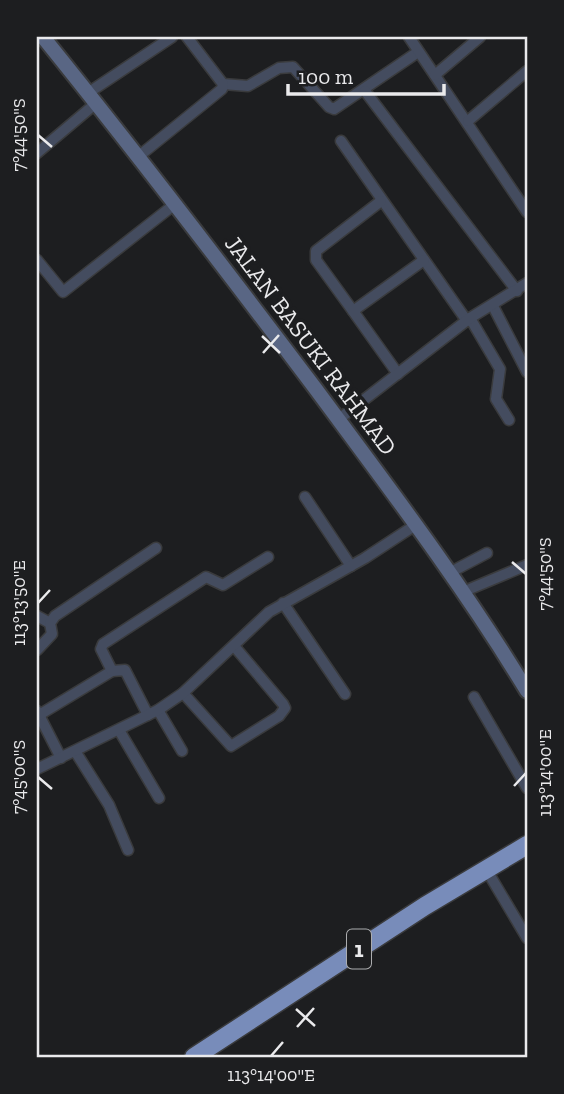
<svg xmlns="http://www.w3.org/2000/svg" width="564" height="1094" viewBox="0 0 564 1094" font-family="'Zilla Slab',serif">
	<style>
		.lines { fill: none; stroke-linecap: round; stroke-linejoin: round }
		.street-casing { stroke: #3a3b3d; stroke-width: 13 }
		.secondary-casing { stroke: #3a3b3d; stroke-width: 18 }
		.highway-casing { stroke: #3a3b3d; stroke-width: 21 }
		.street { stroke: #444c5f; stroke-width: 10 }
		.secondary { stroke: #596684; stroke-width: 14 }
		.highway { stroke: #788cba; stroke-width: 18 }
		.ticks { fill: none; stroke: #eaeaec; stroke-width: 2.5 }
		.labels { text-anchor: middle; dominant-baseline: central; stroke-width: 7; stroke-linejoin: round; paint-order: stroke }
		.shield { fill: #1d1e20; stroke: #acadaf; stroke-width: 2 }
		.shield-label { font-size: 23px; font-weight: bold; fill: #eaeaec }
		.street-label { font-size: 24px; fill: #eaeaec; stroke: #1d1e20 }
		.neatline { fill: none; stroke: #eaeaec; stroke-width: 2.5 }
		.ticks-label { font-size: 18px; text-anchor: middle; fill: #eaeaec }
	</style>
	<rect width="100%" height="100%" fill="#1d1e20"/>
	<g class="lines">
		<defs>
			<g id="street">
				<polyline points="187,37 223,84 248,86 279,68 293,67 329,107 334,109 418,52"/>
				<polyline points="409,37 527,212"/>
				<polyline points="435,75 480,37"/>
				<polyline points="365,91 517,291"/>
				<polyline points="88,93 172,37"/>
				<polyline points="468,121 527,71"/>
				<polyline points="341,141 467,321"/>
				<polyline points="37,153 95,104"/>
				<polyline points="139,156 222,89 223,84"/>
				<polyline points="37,260 63,292 175,204"/>
				<polyline points="493,306 527,372"/>
				<polyline points="353,311 316,260 316,251 381,201"/>
				<polyline points="470,318 500,369 496,399 509,420"/>
				<polyline points="398,374 353,311 424,260"/>
				<polyline points="339,419 470,318 527,283"/>
				<polyline points="305,497 351,566"/>
				<polyline points="451,572 487,553"/>
				<polyline points="465,591 527,565"/>
				<polyline points="283,603 345,694"/>
				<polyline points="37,616 50,623"/>
				<polyline points="37,650 52,634 50,623 55,616 156,548"/>
				<polyline points="183,693 231,746 279,716 285,708 283,704 234,646"/>
				<polyline points="474,697 527,788"/>
				<polyline points="158,710 182,751"/>
				<polyline points="37,711 61,758"/>
				<polyline points="39,715 112,671"/>
				<polyline points="148,715 125,670 112,671 101,649 103,644 206,577 223,585 268,557"/>
				<polyline points="119,730 159,798"/>
				<polyline points="75,751 109,805 128,850"/>
				<polyline points="37,769 158,710 183,693 269,612 365,558 417,524"/>
				<polyline points="486,869 527,938"/>
			</g>
			<path id="secondary" d="M 43,37 C 136,152 226,270 315,388 C 389,488 463,585 527,691"/>
			<polyline id="highway" points="194,1057 425,906 527,845"/>
		</defs>
		<!-- street casing -->
		<use href="#street" class="street-casing"/>
		<!-- secondary casing -->
		<use href="#secondary" class="secondary-casing"/>
		<!-- highway casing -->
		<use href="#highway" class="highway-casing"/>
		<!-- street -->
		<use href="#street" class="street"/>
		<!-- secondary -->
		<use href="#secondary" class="secondary"/>
		<!-- highway -->
		<use href="#highway" class="highway"/>
	</g>
	<!-- ticks -->
	<path class="ticks" d="M 38,135 L 52,147M 262,336 L 280,353M 263,353 L 279,335M 512,562 L 526,574M 38,603 L 50,590M 38,777 L 52,789M 514,786 L 526,773M 296,1009 L 315,1026M 297,1027 L 314,1008M 271,1056 L 283,1042"/>
	<g class="labels">
		<!-- shield labels -->
		<rect class="shield" x="347" y="929.5" width="24" height="39" rx="5"/>
		<g class="shield-label">
			<text x="359" y="949">1</text>
		</g>
		<!-- street labels -->
		<g class="street-label">
			<text transform="translate(311 345) rotate(53)">JALAN BASUKI RAHMAD</text>
		</g>
	</g>
	<!-- border -->
	<rect width="564" height="1094" fill="none" stroke="#1d1e20" stroke-width="77"/>
	<!-- scale -->
	<path d="M288 84v10h156v-10" fill="none" stroke="#eaeaec" stroke-width="3.5"/>
	<text x="298" y="84" font-size="21" fill="#eaeaec" stroke="#1d1e20" stroke-width="5" paint-order="stroke">100 m</text>
	<rect x="38" y="38" width="488" height="1018" class="neatline"/>
	<g class="ticks-label">
		<text transform="translate(19 135) rotate(-90)" y="6">7°44'50"S</text>
		<text transform="translate(545 574) rotate(-90)" y="6">7°44'50"S</text>
		<text transform="translate(19 603) rotate(-90)" y="6">113°13'50"E</text>
		<text transform="translate(545 773) rotate(-90)" y="6">113°14'00"E</text>
		<text transform="translate(19 777) rotate(-90)" y="6">7°45'00"S</text>
		<text x="271" y="1081">113°14'00"E</text>
	</g>
</svg>
